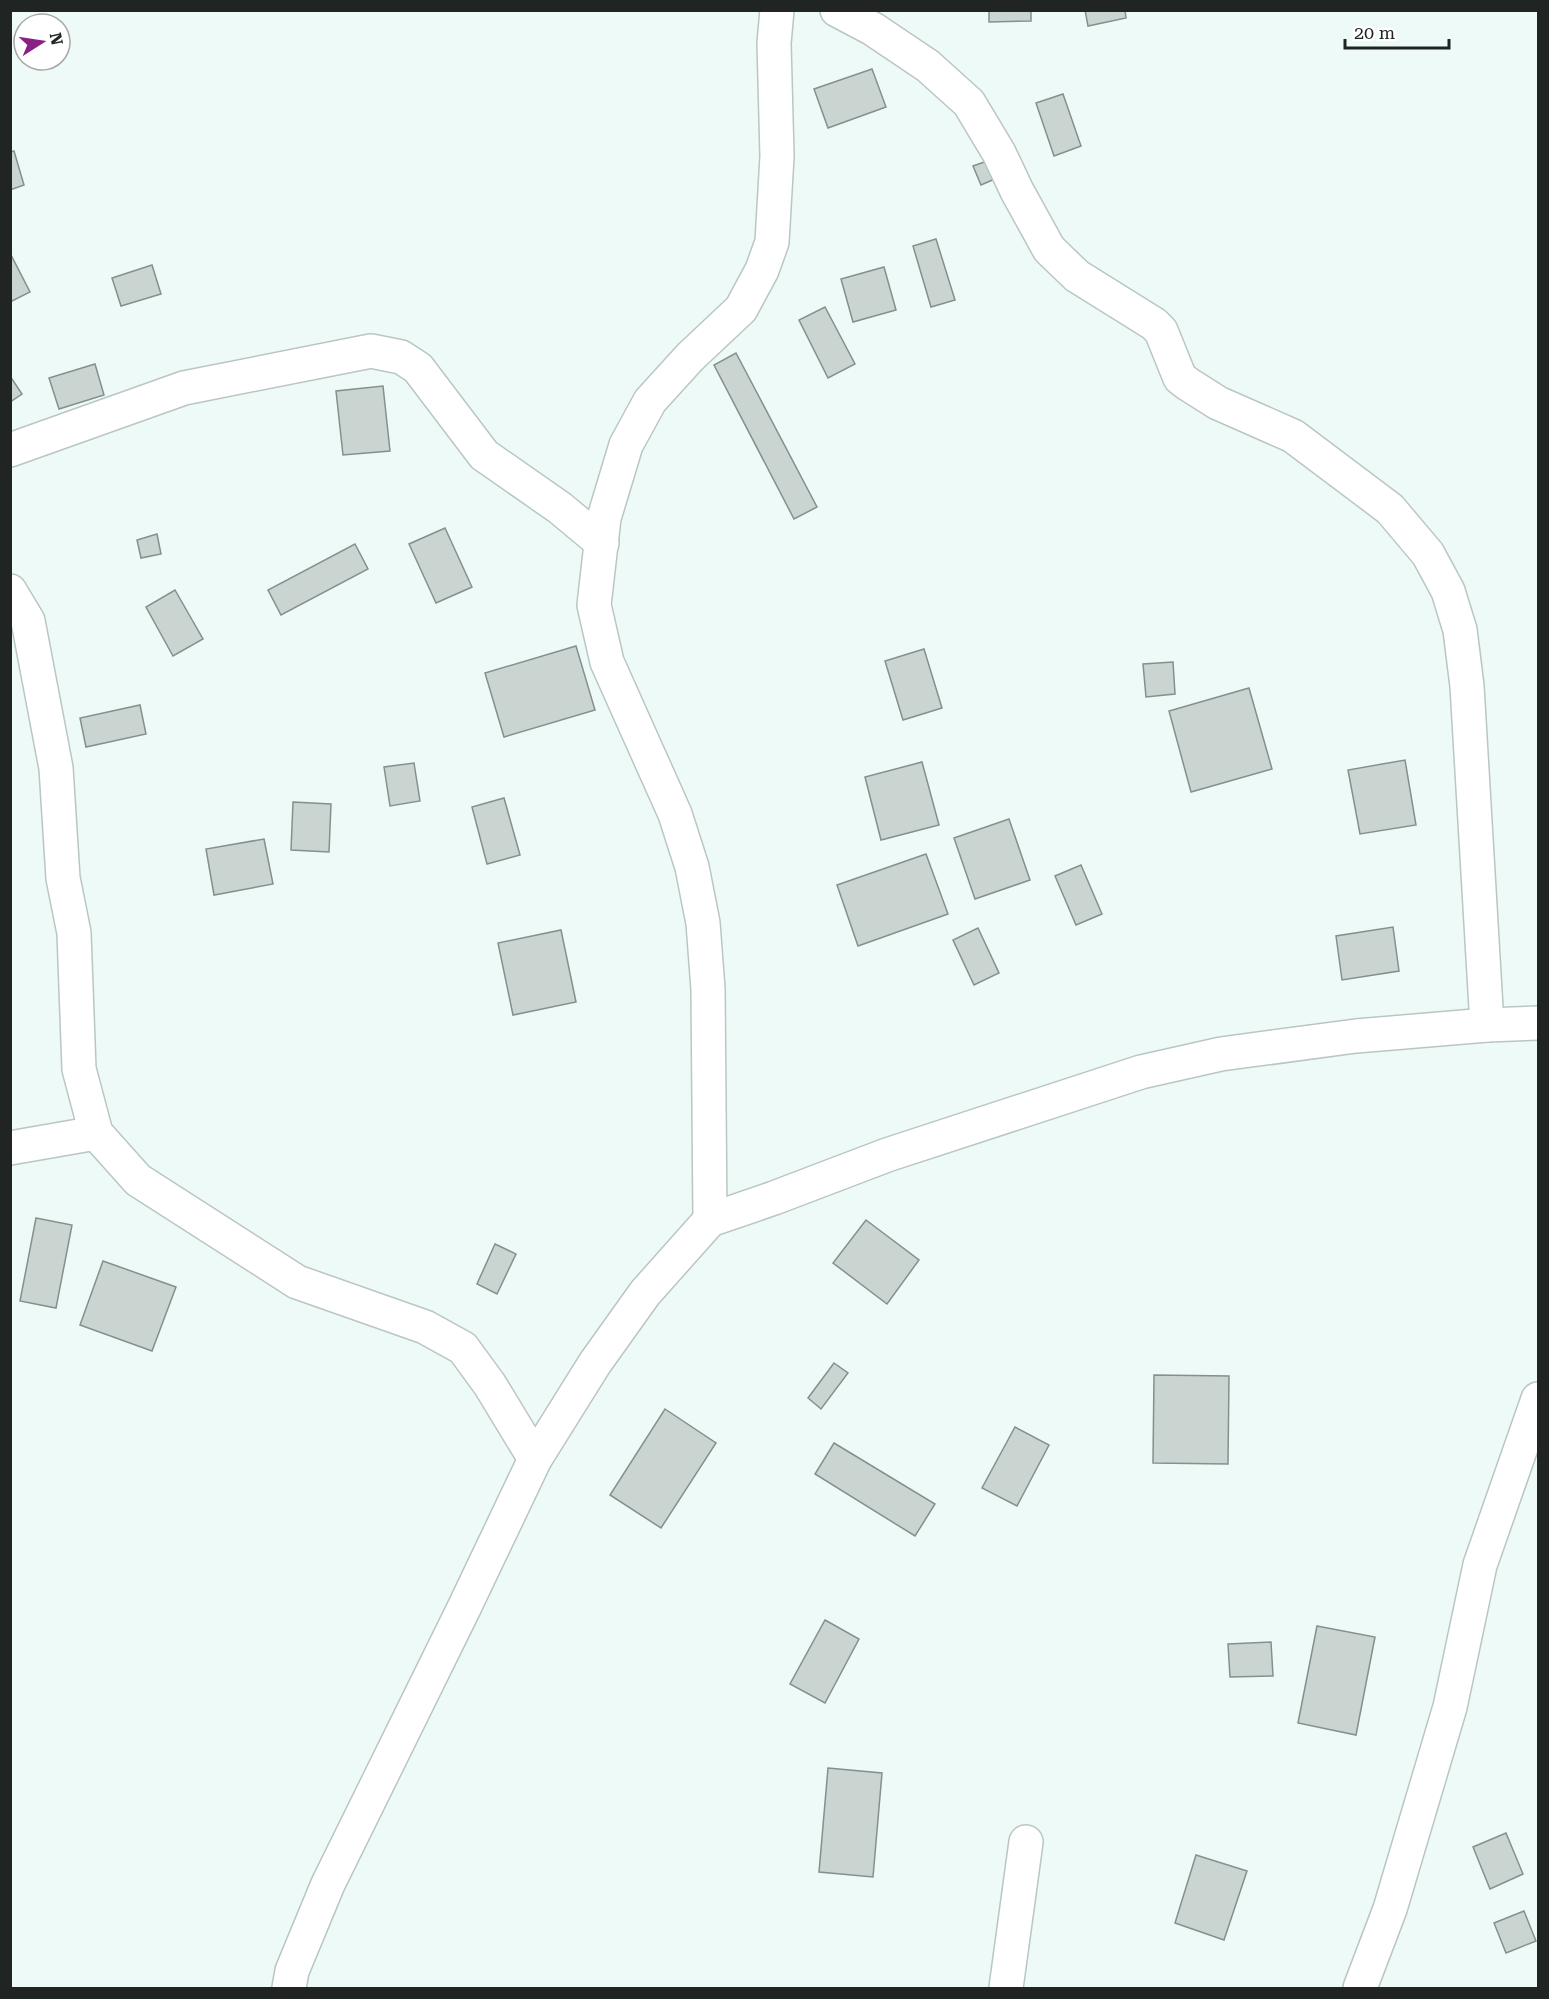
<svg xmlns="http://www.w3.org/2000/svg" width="1549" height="1999" viewBox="0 0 1549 1999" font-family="'Roboto Serif',serif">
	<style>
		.building { fill: #cad5d2; stroke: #85908e; stroke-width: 1.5 }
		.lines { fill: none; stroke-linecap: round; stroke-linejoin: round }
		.street-casing { stroke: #bac6c3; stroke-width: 36 }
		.street { stroke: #fff; stroke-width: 33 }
	</style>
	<rect width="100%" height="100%" fill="#eefaf7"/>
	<!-- building -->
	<g class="building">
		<polygon points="989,10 1031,10 1031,21 989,22"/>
		<polygon points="1085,10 1125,10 1126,18 1088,26"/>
		<polygon points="872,69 886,107 828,128 814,89"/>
		<polygon points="1063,94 1081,146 1054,156 1036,103"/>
		<polygon points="14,151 24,185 10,190 10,152"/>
		<polygon points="990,160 997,178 981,185 973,166"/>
		<polygon points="936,239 955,300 931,307 913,246"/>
		<polygon points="10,253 30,292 10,302"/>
		<polygon points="152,265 161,294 121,306 112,278"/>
		<polygon points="884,267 896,310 853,322 841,279"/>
		<polygon points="825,307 855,364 828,378 799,320"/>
		<polygon points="736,353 817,507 794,519 714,365"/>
		<polygon points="95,364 104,395 59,409 49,378"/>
		<polygon points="10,376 22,394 10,402"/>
		<polygon points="383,386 390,451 343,455 336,391"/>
		<polygon points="445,528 472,587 436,603 409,544"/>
		<polygon points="157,534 161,554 141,558 137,540"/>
		<polygon points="355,544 368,569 281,615 268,590"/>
		<polygon points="175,590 203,639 173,656 146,607"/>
		<polygon points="576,646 595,710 504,737 485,673"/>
		<polygon points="924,649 942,708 903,720 885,661"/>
		<polygon points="1173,662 1175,694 1146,697 1143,664"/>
		<polygon points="1249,688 1272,769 1191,792 1169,711"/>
		<polygon points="140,705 146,734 86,747 80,718"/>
		<polygon points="1405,760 1416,825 1360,834 1348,770"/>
		<polygon points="922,762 939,825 881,840 865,777"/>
		<polygon points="414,763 420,801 390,806 384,767"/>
		<polygon points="504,798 520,855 487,864 472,807"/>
		<polygon points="293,802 331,804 329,852 291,850"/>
		<polygon points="1009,819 1030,880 975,899 954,838"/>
		<polygon points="264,839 273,884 214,895 206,849"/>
		<polygon points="926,854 948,914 858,946 837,885"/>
		<polygon points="1081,865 1102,914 1076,925 1055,876"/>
		<polygon points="1393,927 1399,971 1342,980 1336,936"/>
		<polygon points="978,928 999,973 974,985 953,940"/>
		<polygon points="561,930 576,1002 513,1015 498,943"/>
		<polygon points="36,1218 72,1225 56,1308 20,1301"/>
		<polygon points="866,1220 919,1260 887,1304 833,1263"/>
		<polygon points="495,1244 516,1254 497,1294 477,1284"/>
		<polygon points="103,1261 176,1287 152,1351 80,1325"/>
		<polygon points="834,1363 848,1373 821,1409 808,1398"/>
		<polygon points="1154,1375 1229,1376 1228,1464 1153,1463"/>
		<polygon points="665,1409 716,1443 661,1528 610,1495"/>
		<polygon points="1015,1427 1049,1445 1017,1506 982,1488"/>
		<polygon points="834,1443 935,1504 915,1536 815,1474"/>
		<polygon points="825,1620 859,1639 825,1703 790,1684"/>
		<polygon points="1317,1626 1375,1637 1356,1735 1298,1723"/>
		<polygon points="1271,1642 1273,1676 1230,1677 1228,1644"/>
		<polygon points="828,1768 882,1773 873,1877 819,1872"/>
		<polygon points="1506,1833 1523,1874 1490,1889 1473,1847"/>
		<polygon points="1196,1855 1247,1871 1224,1940 1175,1923"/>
		<polygon points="1524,1911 1536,1941 1506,1953 1494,1923"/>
	</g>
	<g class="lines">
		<defs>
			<g id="street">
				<polyline points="837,10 873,29 928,66 969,103 999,153 1017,191 1049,249 1077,276 1154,324 1161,331 1180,378 1188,384 1218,403 1293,436 1390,509 1428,554 1448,591 1460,630 1467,686 1487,1025"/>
				<polyline points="10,450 184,388 371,351 401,357 418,368 484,455 560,508 602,543"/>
				<polyline points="10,591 28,621 56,768 63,878 74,933 79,1069 96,1133 138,1180 297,1282 425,1327 463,1348 490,1385 535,1459"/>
				<polyline points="10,1148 96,1133"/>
				<polyline points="710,1220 708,989 703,923 692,867 675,814 607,662 594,605 604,518 626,445 650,401 690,357 741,309 762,270 772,242 777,156 774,43 777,10"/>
				<polyline points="289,1988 292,1971 328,1884 464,1608 535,1459 595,1363 645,1293 710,1220 774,1198 887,1155 1141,1072 1221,1054 1356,1036 1487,1025 1538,1023"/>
				<polyline points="1006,1988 1026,1842"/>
				<polyline points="1360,1988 1390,1909 1450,1707 1480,1565 1538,1399"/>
			</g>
		</defs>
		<!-- street casing -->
		<use href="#street" class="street-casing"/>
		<!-- street -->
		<use href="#street" class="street"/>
	</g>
	<!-- border -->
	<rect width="1549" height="1999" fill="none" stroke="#202524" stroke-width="24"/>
	<!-- north arrow -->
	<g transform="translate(42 42) rotate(78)"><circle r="28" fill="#ffffff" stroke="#a6a8a7" stroke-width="1.5"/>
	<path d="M0-4.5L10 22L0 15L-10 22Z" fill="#8a2085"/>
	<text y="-9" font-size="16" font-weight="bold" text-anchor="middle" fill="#202524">N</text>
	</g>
	<!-- scale -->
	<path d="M1345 39v9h104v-9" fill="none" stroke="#202524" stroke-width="3"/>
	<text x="1354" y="39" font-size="18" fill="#202524" stroke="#ffffff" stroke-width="4.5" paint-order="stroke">20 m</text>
</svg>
